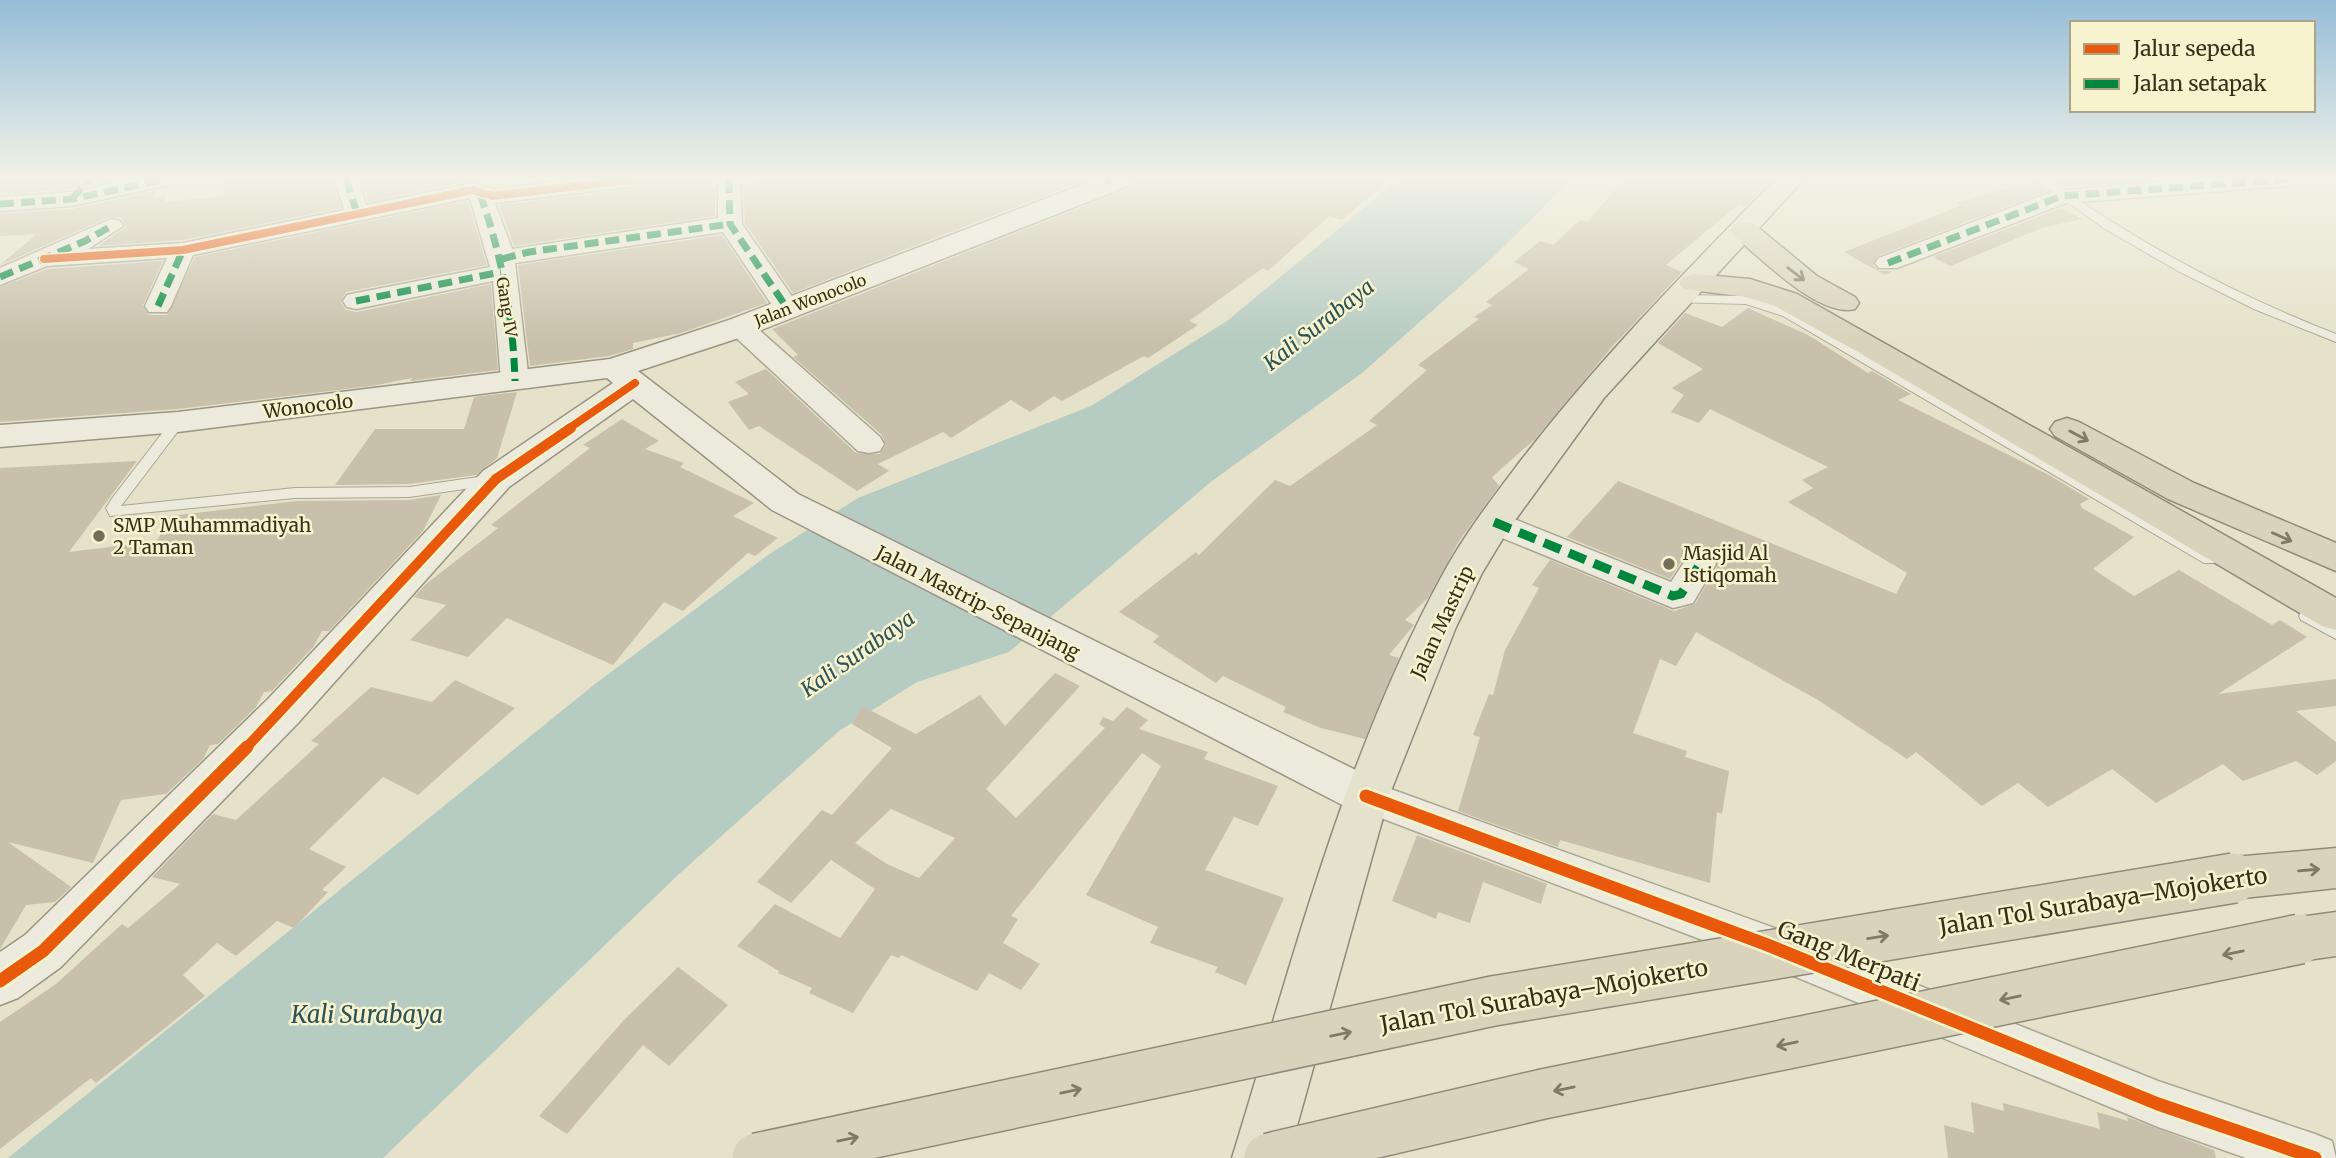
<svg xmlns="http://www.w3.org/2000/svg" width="2336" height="1158" font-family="Merriweather,serif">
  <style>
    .water { fill: #b6cbc1 }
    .building { fill: #c8c0aa; fill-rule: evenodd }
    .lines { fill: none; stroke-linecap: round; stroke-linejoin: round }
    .lane-casing { stroke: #a9a693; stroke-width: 2 }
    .street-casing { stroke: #a9a693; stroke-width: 3 }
    .secondary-casing { stroke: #999583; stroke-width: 3 }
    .primary-casing { stroke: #8f8b7a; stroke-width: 3 }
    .highway-casing { stroke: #8f8b7a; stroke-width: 3 }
    .lane { fill: #eceadc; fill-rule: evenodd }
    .street { fill: #eceadc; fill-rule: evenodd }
    .secondary { fill: #eceadc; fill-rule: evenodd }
    .primary { fill: #e4e1cc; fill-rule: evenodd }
    .highway { fill: #d8d3ba; fill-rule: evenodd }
    .highway-bridge-casing { stroke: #8f8b7a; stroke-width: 52; stroke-linecap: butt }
    .highway-bridge { stroke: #d8d3ba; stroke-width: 49 }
    .quiet-far1 { stroke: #00873e; stroke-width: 7; stroke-dasharray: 14 7; stroke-linecap: butt }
    .quiet { stroke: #00873e; stroke-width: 9; stroke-dasharray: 18 9; stroke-linecap: butt }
    .cycleway-far2-casing { stroke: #f7f3ce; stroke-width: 11 }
    .cycleway-far1-casing { stroke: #f7f3ce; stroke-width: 15 }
    .cycleway-casing { stroke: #f7f3ce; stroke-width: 18 }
    .cycleway-far2 { stroke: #e8590c; stroke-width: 8 }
    .cycleway-far1 { stroke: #e8590c; stroke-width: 10 }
    .cycleway { stroke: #e8590c; stroke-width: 13 }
    .oneway { stroke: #807963 }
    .poi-dot { fill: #756e58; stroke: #f7f3ce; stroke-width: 2.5 }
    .labels { text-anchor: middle; stroke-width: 5; stroke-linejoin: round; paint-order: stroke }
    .far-street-label { font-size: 16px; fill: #382f1b; stroke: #f7f3ce }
    .street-label { font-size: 19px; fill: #382f1b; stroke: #f7f3ce }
    .poi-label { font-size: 19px; fill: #382f1b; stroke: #f7f3ce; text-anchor: start }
    .water-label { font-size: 21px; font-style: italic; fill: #2a5258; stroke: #f7f3ce }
    .near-street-label { font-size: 23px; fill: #382f1b; stroke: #f7f3ce }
    .near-water-label { font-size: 24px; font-style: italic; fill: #2a5258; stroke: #f7f3ce }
  </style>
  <rect width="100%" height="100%" fill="#e5e2c9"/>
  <!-- water -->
  <path class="water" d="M1399,179H1572L1493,257L1362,373L1212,481L1009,652L917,682L839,731L678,875L383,1158H8L595,684L768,555L858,498L1091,406L1227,321Z"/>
  <!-- building -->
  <path class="building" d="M0,179H117L72,189L0,194Z
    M240,179H333L341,208L183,240L98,246L126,227L121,218L110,217L0,265L37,234L0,236V214L73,209L156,191L154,197L165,195V202L224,196L225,183Z
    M361,179H462L463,182L368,202Z
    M650,179H710L711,188L715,187V216L514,246L499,205L636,189Z
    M777,179H1088L793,293L745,223L743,185Z
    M1137,179H1390L1342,220L1329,216L1268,271L1263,268L1189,321L1198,325L1148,358L1144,356L1062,401L1054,396L1030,412L1011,400L951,438L943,432L878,464L889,471L857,491L759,426L749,430L728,402L749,394L735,382L766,369L856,453L880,454L886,445L882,435L793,357L798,355L772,329L1132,187Z
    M1625,179H1772L1746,206L1739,204L1666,265L1682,272L1611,348L1534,440L1492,477L1499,486L1459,541L1428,598L1405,620L1414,625L1389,655L1399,658L1365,739L1321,728L1283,712L1286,707L1223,676L1216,683L1153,642L1159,636L1119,612L1196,552L1199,555L1275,480L1290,486L1377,425L1369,421L1427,370L1418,365L1479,319L1474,317L1492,305L1486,302L1529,269L1514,262L1540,241L1553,245L1580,220L1587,222Z
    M2053,179H2154V180L2065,187Z
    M2034,181L2047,191L1878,256L1873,265L1879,271H1892L1885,275L1844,252L1960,206L1955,203Z
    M468,201L487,265L346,292L341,302L346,310L357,312L491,284L498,370L410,381L412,378L372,386L178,409L0,422V287L48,269L163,261L143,305L149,315H167L195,257Z
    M2061,208L2082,219L2042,228L1950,266L1933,257Z
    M722,235L767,303L681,333L633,343V349L609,356L530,366L518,265Z
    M1748,308L1808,335L1868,373L1872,371L1911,394L1898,400L2049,475L2089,499L2080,504L2082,508L2134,537L2093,569L2134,596L2179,570L2272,625L2280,620L2307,637L2218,694L2336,679V706L2296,711L2336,742V761L2317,775L2296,761L2243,781L2223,764L2156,803L2112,769L2048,807L2018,783L1982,806L1916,752L1907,759L1818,700L1696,632L1676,666L1660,659L1633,733L1687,751L1685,757L1729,771L1722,814L1717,812L1710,883L1560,840L1558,847L1458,811L1480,737L1473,735L1489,694L1493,695L1505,650L1539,588L1532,585L1550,560L1674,611L1695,604L1718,565L1713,553L1701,550L1687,553L1670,579L1567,537L1618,481L1896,594L1907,573L1788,502L1813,488L1802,480L1828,467L1710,409L1699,423L1671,412L1684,395L1672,388L1703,369L1658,343L1685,313L1722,327Z
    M517,392L497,458L476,475L409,484L335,485L375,429H464L474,397Z
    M622,419L659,441L645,449L684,463L680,467L754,503L733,516L778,538L755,556L748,553L683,611L664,602L613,665L507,618L468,657L410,640L446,605L414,597L426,584L498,528L491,525L590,448L583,445Z
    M137,461L69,552L157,541L170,516L297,501L409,500L441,495L423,531L329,631H322L314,646L272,691L264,692L256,707L218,744L210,745L203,759L166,794L121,800L93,863L8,842L71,887L55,902L26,905L0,949V468Z
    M1055,673L1080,686L986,789L1016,818L1105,728L1099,724L1103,717L1113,721L1127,707L1148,720L1139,729L1208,752L1204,759L1278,786L1258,826L1234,817L1205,870L1284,898L1246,985L1215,972L1218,967L1150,943L1158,927L1086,895L1161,766L1142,753L1011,916L1018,919L1003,943L1040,964L1021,990L989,973L977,991L901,955L899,958L891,955L853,1013L809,993L812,988L778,973L779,971L737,946L775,904L840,938L875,889L831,860L791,903L757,882L822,810L832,815L892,748L852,724L862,706L916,734L980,695L1005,726ZM891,809L955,838L919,878L887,864L855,843Z
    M455,680L515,708L418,795L383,777L309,849L346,867L322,890L328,892L294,928L277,921L236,956L217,943L183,975L205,996L96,1083L91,1078L0,1149V1022L56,984L122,924L128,928L180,884L152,877L213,814L236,820L319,744L311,741L371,687L432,702Z
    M1417,835L1547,884L1541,904L1483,882L1470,923L1438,912L1436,919L1392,901Z
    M678,967L728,1005L669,1066L643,1045L567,1134L539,1116L624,1020Z
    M1971,1102L2004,1111L2003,1103L2100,1129L2097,1112L2128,1121L2127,1117L2214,1150L2216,1158H1948L1944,1125L1974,1133Z"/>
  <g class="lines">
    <defs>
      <path id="lane" d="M2035,179H2048C2138,243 2233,294 2336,334V342L2254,309L2178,271L2105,229Z
        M1675,295L1746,296L1791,310L2214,555L2217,559L2214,563H2204L1783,316L1746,304L1671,302L1669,299Z
        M178,418L185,422L121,506L295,488L409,487L492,475L499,480L492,485L409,497L295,498L110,516L106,508L113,497L173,419Z
        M2307,610L2336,625V639L2301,620L2299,616L2301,612Z"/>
      <path id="street" d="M131,179H177L174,184L72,206L0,211V197L72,192Z
        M335,179H358L366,205L473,183L493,189L573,179H647L636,186L495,203L512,249L718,218V179H740L742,224L800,308L796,314H778L723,232L515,263L529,381L525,387L515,389L505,387L501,381L493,281L356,309L347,307L343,301L347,295L356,293L490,267L470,198L193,255L171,306L167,312H149L145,306L167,258L47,266L0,285V268L111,219L120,221L123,226L88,249L183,243L344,210Z
        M2190,179H2300L2289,186L2066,203L1897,268H1879L1875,263L1879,258L2054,191Z
        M740,319L749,321L880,437L884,444L880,451L869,453L858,451L731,333L727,327L731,321Z
        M1494,511L1671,582L1688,556L1700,553L1712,556L1716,564L1693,603L1673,608L1483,530L1478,522L1483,514Z
        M1366,780L1780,930L2158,1081L2315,1134L2332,1141L2336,1158H2246L2158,1127L1750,958L1352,807L1347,796L1352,785Z"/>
      <path id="secondary" d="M1097,179H1135L1131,185L751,334L638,371L798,494L1382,783L1389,796L1382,809L1366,815L1350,809L772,510L633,399L509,487L298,723L61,967L18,998L0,1005V952L25,935L268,699L483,471L613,383L607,378L178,432L0,447V425L178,412L610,359L729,320Z"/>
      <path id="primary" d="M1776,179H1804L1604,398L1508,530L1482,573L1456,627L1389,796L1288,1158H1232C1293,960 1344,755 1444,572C1466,532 1494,496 1522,459C1601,357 1686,271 1776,179Z"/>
      <path id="highway" d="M1744,222L1754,224L1817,276L1855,297L1859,303L1855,309C1819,318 1761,258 1734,236L1730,230L1734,224Z
        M1694,274L1750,279L1797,294L2336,598V630L2322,626L1858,352L1775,306L1746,297L1684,289L1679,283L1684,277Z
        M2067,418L2079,422L2194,483L2336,543V571L2168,499L2055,436L2050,429L2055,422Z
        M2336,848V888L2234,899L2217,893L2210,878L2217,863L2234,857Z
        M2336,912V956L2300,961L2283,955L2275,939L2283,923L2300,917Z"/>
    </defs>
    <!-- lane casing -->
    <use href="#lane" class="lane-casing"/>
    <!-- street casing -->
    <use href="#street" class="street-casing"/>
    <!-- secondary casing -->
    <use href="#secondary" class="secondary-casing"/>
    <!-- primary casing -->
    <use href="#primary" class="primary-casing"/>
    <!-- highway casing -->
    <use href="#highway" class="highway-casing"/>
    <!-- lane -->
    <use href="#lane" class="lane"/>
    <!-- street -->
    <use href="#street" class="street"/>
    <!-- secondary -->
    <use href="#secondary" class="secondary"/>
    <!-- primary -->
    <use href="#primary" class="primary"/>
    <!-- highway -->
    <use href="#highway" class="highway"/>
    <defs>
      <path id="highway-bridge" d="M757,1158L1493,1001L2234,878
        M1269,1158L1543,1094L2300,939"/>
    </defs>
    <!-- highway-bridge casing -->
    <use href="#highway-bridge" class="highway-bridge-casing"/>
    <!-- highway-bridge -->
    <use href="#highway-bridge" class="highway-bridge"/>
    <!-- quiet-far1 -->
    <path class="quiet-far1" d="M346,179L357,213
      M729,179L730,224L787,308
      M1107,179L1109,184
      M480,194C502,256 513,316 515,381
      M72,199L89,179
      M0,204L72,199L166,179
      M502,259L529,252L730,224
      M1888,263L2062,196L2289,179
      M0,277L85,241L111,226
      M356,301L501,272
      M158,306L183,250"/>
    <!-- quiet -->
    <path class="quiet" d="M1494,522L1673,596L1681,594L1700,564"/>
    <defs>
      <path id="cycleway-far2" d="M44,259L183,250L473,190L492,196L636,179
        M568,429L635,383"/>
      <path id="cycleway-far1" d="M245,749L496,479L571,428"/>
      <path id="cycleway" d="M1366,796L1765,944L2158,1104L2315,1158
        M0,981L43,951L247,747"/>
    </defs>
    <!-- cycleway-far2 casing -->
    <use href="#cycleway-far2" class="cycleway-far2-casing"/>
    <!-- cycleway-far1 casing -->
    <use href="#cycleway-far1" class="cycleway-far1-casing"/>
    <!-- cycleway casing -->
    <use href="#cycleway" class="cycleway-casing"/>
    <!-- cycleway-far2 -->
    <use href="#cycleway-far2" class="cycleway-far2"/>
    <!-- cycleway-far1 -->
    <use href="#cycleway-far1" class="cycleway-far1"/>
    <!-- cycleway -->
    <use href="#cycleway" class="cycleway"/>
  </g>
  <!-- one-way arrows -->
  <defs><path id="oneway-shaft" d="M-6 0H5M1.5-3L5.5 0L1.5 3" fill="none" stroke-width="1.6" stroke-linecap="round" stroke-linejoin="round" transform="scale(1.75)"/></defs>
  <g class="oneway">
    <use href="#oneway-shaft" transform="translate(1796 274) rotate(37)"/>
    <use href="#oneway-shaft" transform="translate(2079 436) rotate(28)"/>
    <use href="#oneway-shaft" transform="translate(2282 537) rotate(24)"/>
    <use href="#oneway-shaft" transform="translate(2309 870) rotate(-5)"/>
    <use href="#oneway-shaft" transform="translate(1878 937) rotate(-9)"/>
    <use href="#oneway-shaft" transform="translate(2233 953) rotate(168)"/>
    <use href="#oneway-shaft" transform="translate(2010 998) rotate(168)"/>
    <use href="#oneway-shaft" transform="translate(1341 1034) rotate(-12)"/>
    <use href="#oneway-shaft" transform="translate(1787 1044) rotate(168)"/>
    <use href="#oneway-shaft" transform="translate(1564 1089) rotate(168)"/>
    <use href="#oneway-shaft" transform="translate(1071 1091) rotate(-12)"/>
    <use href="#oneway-shaft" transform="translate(848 1139) rotate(-12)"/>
  </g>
  <!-- sky -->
  <linearGradient id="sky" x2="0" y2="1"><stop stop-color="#94bdd8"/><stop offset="0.52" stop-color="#f3f2e7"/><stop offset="1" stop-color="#f3f2e7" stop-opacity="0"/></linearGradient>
  <rect width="2336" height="342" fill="url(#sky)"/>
  <!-- markers -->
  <g class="poi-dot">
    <circle cx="99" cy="536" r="7"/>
    <circle cx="1669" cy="564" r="7"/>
  </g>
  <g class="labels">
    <!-- far-street labels -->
    <g class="far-street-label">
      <text transform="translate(810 300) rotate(-21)" y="6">Jalan Wonocolo</text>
      <text transform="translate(507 307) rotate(81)" y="6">Gang IV</text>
    </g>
    <!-- street labels -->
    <g class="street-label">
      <text transform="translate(308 406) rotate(-7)" y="7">Wonocolo</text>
      <text transform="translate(978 602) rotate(27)" y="7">Jalan Mastrip-Sepanjang</text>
      <text transform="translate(1442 622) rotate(-65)" y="7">Jalan Mastrip</text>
    </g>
    <!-- poi labels -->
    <g class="poi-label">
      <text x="113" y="532">SMP Muhammadiyah<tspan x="113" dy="22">2 Taman</tspan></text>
      <text x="1683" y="560">Masjid Al<tspan x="1683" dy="22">Istiqomah</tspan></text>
    </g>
    <!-- water labels -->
    <g class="water-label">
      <text transform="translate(1319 325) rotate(-38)" y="7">Kali Surabaya</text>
      <text transform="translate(858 654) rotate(-35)" y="7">Kali Surabaya</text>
    </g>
    <!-- near-street labels -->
    <g class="near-street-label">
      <text transform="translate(2103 901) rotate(-9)" y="8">Jalan Tol Surabaya–Mojokerto</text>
      <text transform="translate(1849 956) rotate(22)" y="8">Gang Merpati</text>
      <text transform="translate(1544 996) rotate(-10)" y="8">Jalan Tol Surabaya–Mojokerto</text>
    </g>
    <!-- near-water labels -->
    <g class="near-water-label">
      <text x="367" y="1023">Kali Surabaya</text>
    </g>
  </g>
  <!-- legend -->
  <rect x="2070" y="21" width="245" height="91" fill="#f7f3ce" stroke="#aba586" stroke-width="2"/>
  <rect x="2084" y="44" width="35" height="10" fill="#e8590c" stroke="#aba586" stroke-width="2"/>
  <text x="2133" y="56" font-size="21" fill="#382f1b">Jalur sepeda</text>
  <rect x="2084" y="79" width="35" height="10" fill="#00873e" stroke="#aba586" stroke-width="2"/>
  <text x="2133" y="91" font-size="21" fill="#382f1b">Jalan setapak</text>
</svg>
